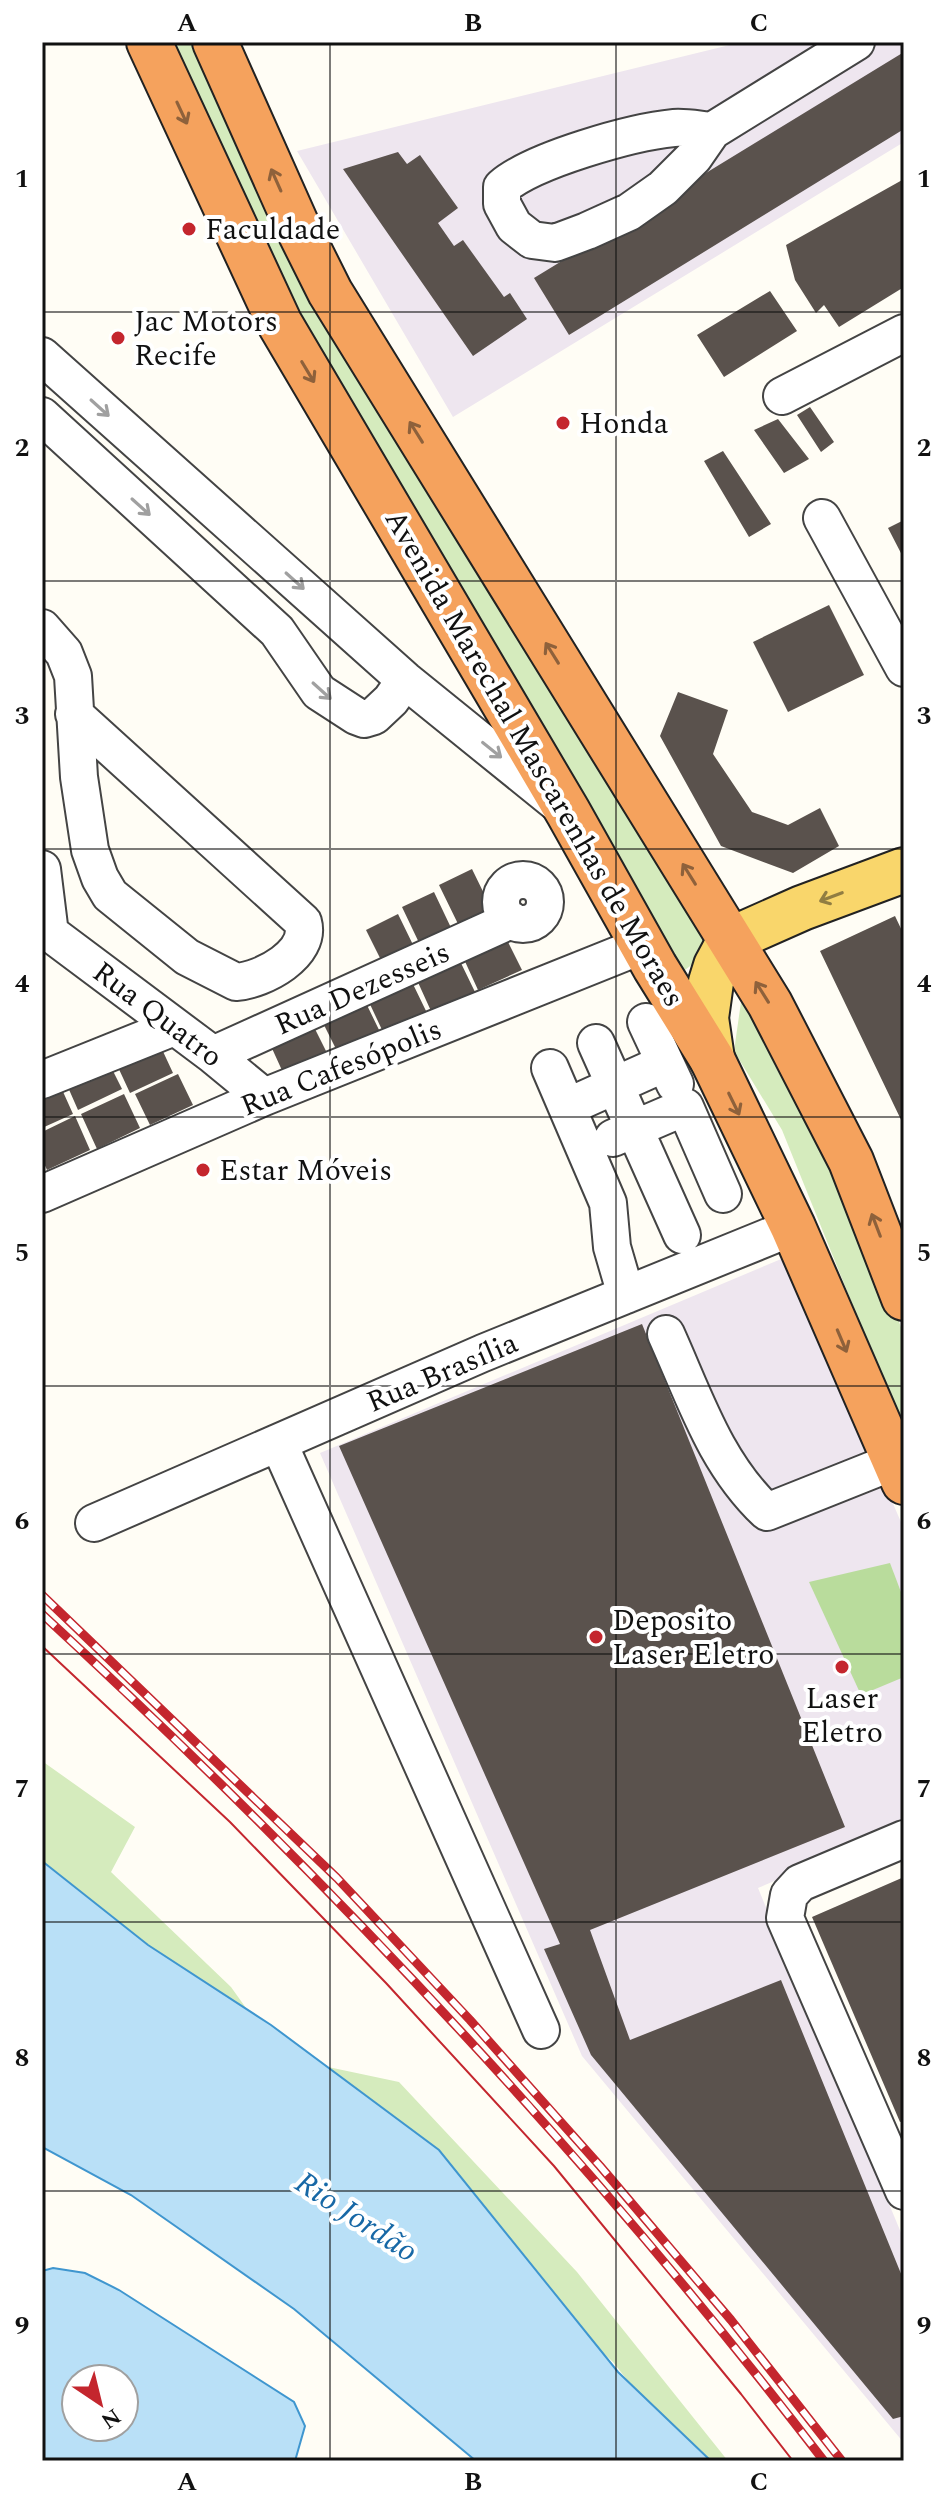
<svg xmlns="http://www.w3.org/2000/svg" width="946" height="2503" font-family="Spectral,serif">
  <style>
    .industrial { fill: #eee6ef }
    .green { fill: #d5ebbd }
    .forest { fill: #b9dc9c }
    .water { fill: #b9e0f7; stroke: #3f96cf; stroke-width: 2; fill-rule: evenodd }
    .building { fill: #5a524d }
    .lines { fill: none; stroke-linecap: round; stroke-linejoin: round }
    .minor-casing { stroke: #444; stroke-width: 40 }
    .major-casing { stroke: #222; stroke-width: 48 }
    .highway-casing { stroke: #222; stroke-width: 48 }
    .minor { stroke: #fff; stroke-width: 36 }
    .major { stroke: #f9d66b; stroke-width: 44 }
    .highway { stroke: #f5a25d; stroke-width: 44 }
    .tram { stroke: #c4262e; stroke-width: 2 }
    .rail-casing { stroke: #c4262e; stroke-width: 9 }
    .rail { stroke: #fff; stroke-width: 6; stroke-dasharray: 18; stroke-linecap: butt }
    .oneway { stroke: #8e613b }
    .oneway2 { stroke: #a0a0a0 }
    .oneway3 { stroke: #917d42 }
    .grid { fill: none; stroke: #111; stroke-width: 2; stroke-opacity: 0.55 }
    .poi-dot { fill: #c4262e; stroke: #fff; stroke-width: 3 }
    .labels { text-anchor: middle; stroke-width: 8; stroke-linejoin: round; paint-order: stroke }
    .poi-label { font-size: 30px; fill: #111; stroke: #fff; text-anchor: start }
    .street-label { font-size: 30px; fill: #111; stroke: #fff }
    .water-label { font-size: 32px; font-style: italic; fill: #1768a6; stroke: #fff }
    .neatline { fill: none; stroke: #111; stroke-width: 3 }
    .grid-label { font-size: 26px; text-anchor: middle; font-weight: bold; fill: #111 }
  </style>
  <rect width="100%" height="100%" fill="#fffdf5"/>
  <!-- industrial -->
  <path class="industrial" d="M742,42H904V142L453,417L297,151Z
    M786,1257L904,1529V1826L758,1888L904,2240V2443L582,2056L320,1453Z"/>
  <!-- green -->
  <path class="green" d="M161,42H208L711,950L681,973L343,406Z
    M741,1002L782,1061L861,1222L904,1335V1432L782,1130L734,1051Z
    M42,1761L135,1827L111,1872L231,1987L281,2057L399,2082L577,2272L728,2461H691L613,2362L531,2286L42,1906Z"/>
  <!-- forest -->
  <path class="forest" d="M890,1563L904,1600V1677L861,1695L809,1582Z"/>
  <!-- water -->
  <path class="water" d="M42,1861L148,1945L271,2025L439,2150L618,2372L711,2461H476L294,2309L131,2195L42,2147Z
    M53,2268L85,2273L119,2290L294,2402L305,2426L295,2461H42V2271ZM76,2379H124V2427H76Z"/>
  <!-- building -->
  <path class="building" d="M904,52V129L569,335L534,278Z
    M398,152L407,164L420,155L458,208L438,223L454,246L463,240L504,297L510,293L527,319L473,356L343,169Z
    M904,179V287L839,327L824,305L816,313L795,280L786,245Z
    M770,291L797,331L724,377L697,335Z
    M810,407L834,442L821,452L797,415Z
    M778,419L809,459L784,473L754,430Z
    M723,451L771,524L749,537L704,461Z
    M904,520V559L888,528Z
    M829,605L864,675L788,712L753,642Z
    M678,692L728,710L713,754L752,812L788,825L820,808L839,846L793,873L721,846L660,736Z
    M472,869L493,912L460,928L439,885Z
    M434,892L454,934L422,949L402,907Z
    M398,914L417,953L385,968L366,930Z
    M895,916L904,935V1126L820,951Z
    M506,938L522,970L478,990L463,957Z
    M459,959L475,992L431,1011L416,978Z
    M411,980L427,1013L383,1032L368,1000Z
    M365,1001L381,1034L338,1053L322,1021Z
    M313,1025L329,1057L285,1077L270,1044Z
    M160,1045L173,1073L130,1093L117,1065Z
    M110,1065L122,1089L78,1110L67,1085Z
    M178,1074L193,1105L150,1125L135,1094Z
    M60,1085L73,1114L42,1128V1093Z
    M124,1094L140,1128L97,1149L81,1114Z
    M75,1116L90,1150L47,1170L42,1159V1132Z
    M642,1324L845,1827L590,1930L630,2040L781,1980L904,2281V2416L893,2419L591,2055L544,1949L560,1944L339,1446Z
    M904,1877V2121L900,2122L812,1917Z"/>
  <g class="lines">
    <defs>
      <path id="minor" d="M712,131C700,130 686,127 674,128C632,132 533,160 502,187V204L514,226L532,240L555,243L587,231L629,212L663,188L694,157L712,131L856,42
        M42,356L405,680L557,803
        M782,396L904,333
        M42,416L277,631L319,692L356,716L364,719L374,716L391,700L405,680
        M822,518L904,668
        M42,628L64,653L73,676L79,777L90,850L100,878L110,895L187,957L236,982C263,980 312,954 303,922L74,714
        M42,869L50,934
        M501 902a22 22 0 1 1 44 0a22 22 0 1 1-44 0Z
        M42,927L213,1055L264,1097
        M646,1022L675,1084
        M596,1043L682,1235
        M213,1055L511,920
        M550,1068L608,1203L612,1247L626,1295
        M42,1080L174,1027
        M567,1107L665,1063
        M613,1138L685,1107L723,1194
        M42,1194L264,1097L643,945
        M666,1334C695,1398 715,1463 767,1512L895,1461
        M279,1444L541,2030
        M94,1523L483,1353L793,1227
        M904,1839L800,1883L789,1895L785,1918L904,2191"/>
      <path id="major" d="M712,1059L706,1018L711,982L716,966L730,940L802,908L904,870"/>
      <path id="highway" d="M149,42L280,324L568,812L655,967L712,1059L793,1227L904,1482
        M215,42L298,228L330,292L770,1004L851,1161L904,1298"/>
    </defs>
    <!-- minor casing -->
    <use href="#minor" class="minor-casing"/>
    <!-- major casing -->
    <use href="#major" class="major-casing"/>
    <!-- highway casing -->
    <use href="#highway" class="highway-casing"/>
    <!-- minor -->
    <use href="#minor" class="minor"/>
    <!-- major -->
    <use href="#major" class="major"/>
    <!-- highway -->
    <use href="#highway" class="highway"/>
    <!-- tram -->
    <path class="tram" d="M42,1646L230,1822L386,1983L554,2166L741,2394L793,2461"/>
    <defs>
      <path id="rail" d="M42,1595L337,1878L470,2020L600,2166L731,2320L842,2461
        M42,1614C324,1874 590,2156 824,2461"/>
    </defs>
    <!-- rail casing -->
    <use href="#rail" class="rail-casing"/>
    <!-- rail -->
    <use href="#rail" class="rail"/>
  </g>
  <!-- one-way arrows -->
  <defs><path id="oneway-shaft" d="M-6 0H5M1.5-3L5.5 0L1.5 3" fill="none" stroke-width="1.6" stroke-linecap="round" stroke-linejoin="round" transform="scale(2)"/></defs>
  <g class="oneway">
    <use href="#oneway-shaft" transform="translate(182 113) rotate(65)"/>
    <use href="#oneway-shaft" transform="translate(276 180) rotate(-114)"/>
    <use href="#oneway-shaft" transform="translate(308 372) rotate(59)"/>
    <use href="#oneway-shaft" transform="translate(416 432) rotate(-122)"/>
    <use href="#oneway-shaft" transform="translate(552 653) rotate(-122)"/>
    <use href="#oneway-shaft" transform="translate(689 874) rotate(-122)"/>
    <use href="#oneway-shaft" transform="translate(762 992) rotate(-122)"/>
    <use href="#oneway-shaft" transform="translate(734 1104) rotate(64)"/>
    <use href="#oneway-shaft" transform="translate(876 1225) rotate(-111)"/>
    <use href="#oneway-shaft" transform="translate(842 1341) rotate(67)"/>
  </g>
  <g class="oneway2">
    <use href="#oneway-shaft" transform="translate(100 408) rotate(42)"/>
    <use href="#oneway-shaft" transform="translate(141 507) rotate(42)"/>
    <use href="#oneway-shaft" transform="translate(295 581) rotate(42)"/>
    <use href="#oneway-shaft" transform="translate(322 691) rotate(42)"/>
    <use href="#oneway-shaft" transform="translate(492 750) rotate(39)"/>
  </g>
  <use class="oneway3" href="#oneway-shaft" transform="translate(831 897) rotate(159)"/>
  <!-- grid -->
  <path class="grid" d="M330,42V2461M616,42V2461M42,312H904M42,581H904M42,849H904M42,1117H904M42,1386H904M42,1654H904M42,1922H904M42,2191H904"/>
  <!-- markers -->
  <g class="poi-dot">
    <circle cx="189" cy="229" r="8"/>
    <circle cx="118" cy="338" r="8"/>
    <circle cx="563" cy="423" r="8"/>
    <circle cx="203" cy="1170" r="8"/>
    <circle cx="596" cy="1637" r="8"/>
    <circle cx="842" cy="1667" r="8"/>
  </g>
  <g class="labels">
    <!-- poi labels -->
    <g class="poi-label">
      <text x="205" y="239">Faculdade</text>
      <text x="134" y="331">Jac Motors<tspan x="134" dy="34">Recife</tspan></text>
      <text x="579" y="433">Honda</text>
      <text x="219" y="1180">Estar Móveis</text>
      <text x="612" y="1630">Deposito<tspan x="612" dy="34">Laser Eletro</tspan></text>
      <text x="842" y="1708" text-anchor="middle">Laser<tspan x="842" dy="34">Eletro</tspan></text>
    </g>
    <!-- street labels -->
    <g class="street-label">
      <text transform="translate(535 758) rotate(60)" y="10">Avenida Marechal Mascarenhas de Moraes</text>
      <text transform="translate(362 988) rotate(-24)" y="10">Rua Dezesseis</text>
      <text transform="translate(158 1014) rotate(37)" y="10">Rua Quatro</text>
      <text transform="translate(341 1067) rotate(-22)" y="10">Rua Cafesópolis</text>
      <text transform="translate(442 1372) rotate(-23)" y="10">Rua Brasília</text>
    </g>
    <!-- water labels -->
    <g class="water-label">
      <text transform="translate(357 2216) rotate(33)" y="11">Rio Jordão</text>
    </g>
  </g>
  <!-- border -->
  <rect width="946" height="2503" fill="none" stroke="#ffffff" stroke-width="88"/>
  <!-- north arrow -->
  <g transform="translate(100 2403) rotate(145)"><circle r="38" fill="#ffffff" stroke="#a0a0a0" stroke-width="2"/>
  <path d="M0-6L14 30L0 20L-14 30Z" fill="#c4262e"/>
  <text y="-12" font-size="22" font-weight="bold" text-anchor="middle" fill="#111111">N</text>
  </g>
  <rect x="44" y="44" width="858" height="2415" class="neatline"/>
  <g class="grid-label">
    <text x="187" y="31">A</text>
    <text x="473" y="31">B</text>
    <text x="759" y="31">C</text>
    <text x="22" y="187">1</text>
    <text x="924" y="187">1</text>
    <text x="22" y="456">2</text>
    <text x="924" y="456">2</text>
    <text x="22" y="724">3</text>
    <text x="924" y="724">3</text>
    <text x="22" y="992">4</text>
    <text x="924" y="992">4</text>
    <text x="22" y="1261">5</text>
    <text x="924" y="1261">5</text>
    <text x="22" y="1529">6</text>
    <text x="924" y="1529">6</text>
    <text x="22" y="1797">7</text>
    <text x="924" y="1797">7</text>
    <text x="22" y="2066">8</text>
    <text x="924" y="2066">8</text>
    <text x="22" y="2334">9</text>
    <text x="924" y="2334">9</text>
    <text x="187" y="2490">A</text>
    <text x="473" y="2490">B</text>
    <text x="759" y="2490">C</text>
  </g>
</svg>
